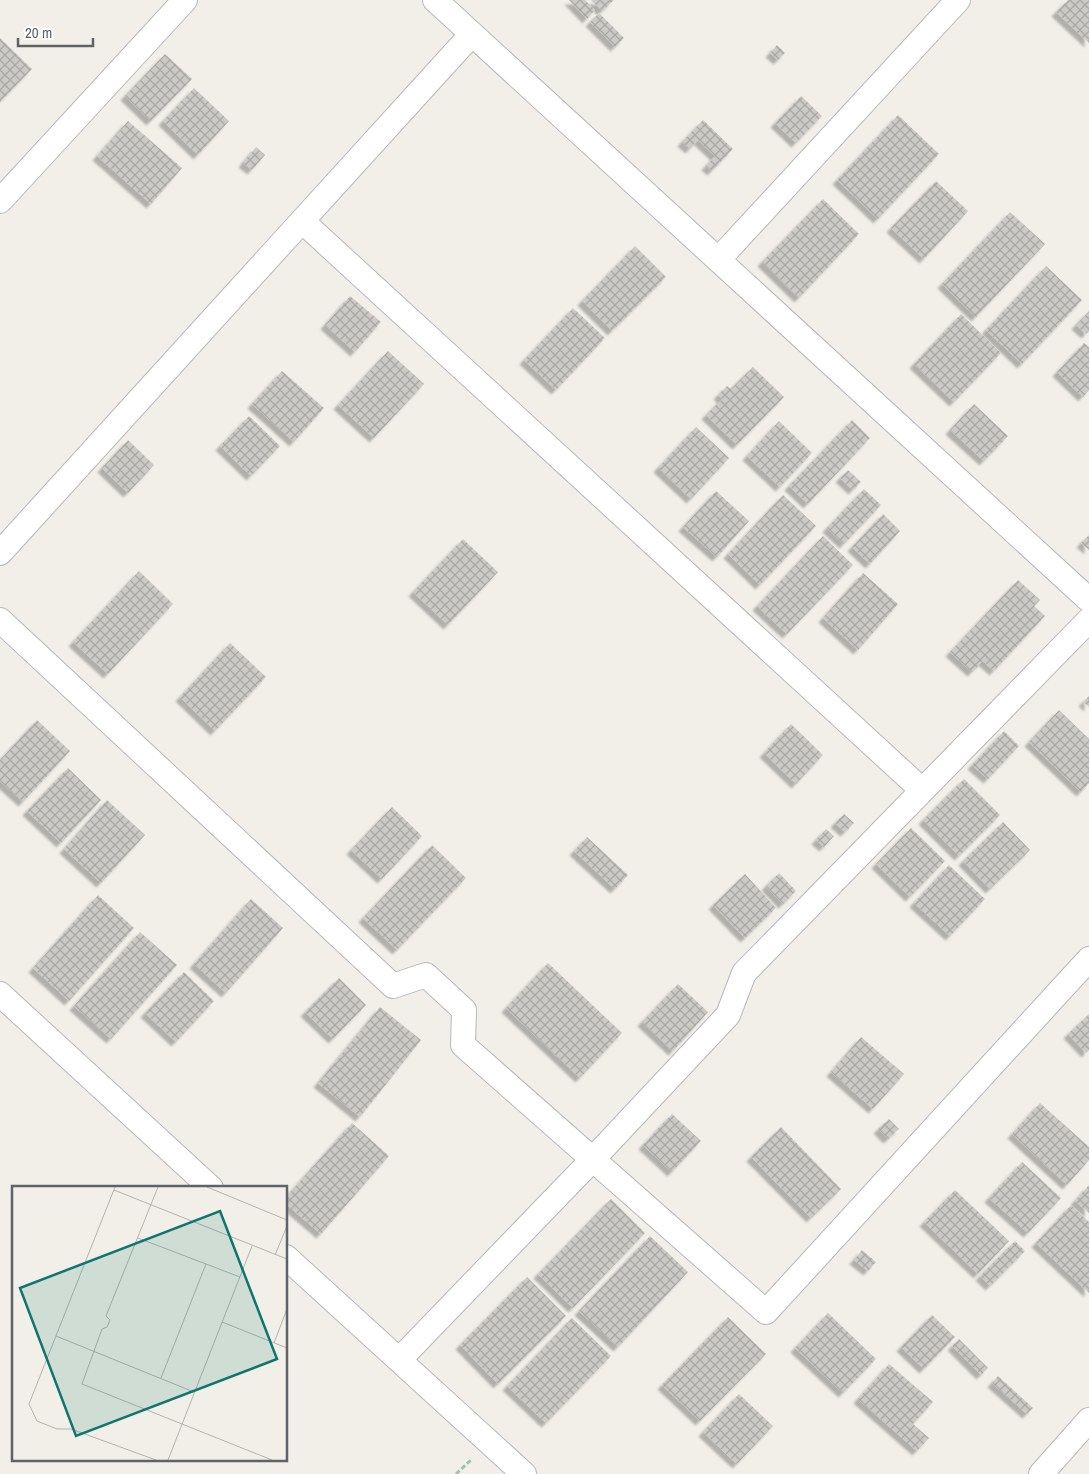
<svg xmlns="http://www.w3.org/2000/svg" width="1089" height="1474" font-family="'Archivo Narrow',sans-serif">
  <style>
    .building { fill: url(#building-cross-hatch); filter: url(#shadow) }
    .lines { fill: none; stroke-linecap: round; stroke-linejoin: round }
    .minor-casing { stroke: #b5b8bc; stroke-width: 26 }
    .path { stroke: #9cc7a9; stroke-width: 3; stroke-dasharray: 5 2.5; stroke-linecap: butt }
    .minor { stroke: #fff; stroke-width: 24 }
    .inset-road { fill: none; stroke: #b3b3b1; stroke-width: 1 }
    .view { fill: #0f766e; fill-opacity: 0.15; stroke: #0f766e; stroke-width: 2.5 }
    .inset-edge { fill: none; stroke: #5f6368; stroke-width: 2.5 }
  </style>
  <defs>
    <pattern id="building-cross-hatch" width="8" height="8" patternUnits="userSpaceOnUse" patternTransform="scale(1.25)"><rect width="8" height="8" fill="#cccac5"/><path d="M0 0l8 8M0 8l8-8" fill="none" stroke="#a9a8a4"/></pattern>
    <filter id="shadow"><feDropShadow dx="-4.5" dy="4.5" stdDeviation="1" flood-color="#0004"/></filter>
  </defs>
  <rect width="100%" height="100%" fill="#f1efe8"/>
  <!-- building -->
  <path class="building" d="M569,0H585L595,10L587,19Z
    M591,0H614L602,11Z
    M1068,0H1089V43L1056,12Z
    M599,13L624,38L615,47L590,22Z
    M0,38L32,69L0,102Z
    M777,45L785,53L778,60L770,53Z
    M165,54L192,79L151,121L125,96Z
    M194,88L229,121L198,155L163,121Z
    M801,96L822,116L796,143L775,123Z
    M898,115L939,154L878,219L837,180Z
    M703,120L733,149L712,171L706,166L715,156L698,140L690,149L682,142Z
    M128,121L182,168L151,204L97,156Z
    M256,147L265,155L252,170L243,163Z
    M936,181L968,211L924,259L891,228Z
    M823,199L859,234L799,298L762,262Z
    M1010,212L1045,244L976,317L942,284Z
    M635,246L666,277L612,331L582,301Z
    M1046,266L1082,300L1022,364L986,330Z
    M350,296L381,322L355,352L325,325Z
    M573,308L605,338L556,390L524,360Z
    M1089,311V331L1086,334L1076,325Z
    M961,314L1001,353L954,402L914,364Z
    M1084,343L1089,347V390L1083,397L1057,372Z
    M388,351L424,384L374,438L338,405Z
    M753,367L784,397L737,445L706,415L722,399L718,395L727,386L731,389Z
    M282,371L324,408L294,442L252,404Z
    M974,404L1008,436L984,461L950,430Z
    M249,416L280,446L251,476L220,446Z
    M852,420L870,438L808,504L789,486Z
    M779,421L812,453L780,487L747,456Z
    M696,427L729,458L691,499L658,468Z
    M128,440L154,465L128,493L102,468Z
    M848,470L861,482L853,490L840,478Z
    M864,489L881,505L844,544L827,528Z
    M716,491L749,521L717,557L683,527Z
    M783,495L816,526L760,585L728,554Z
    M883,514L900,531L870,564L852,547Z
    M1089,535V550L1081,543Z
    M823,536L853,565L787,634L757,606Z
    M463,539L498,572L448,625L413,592Z
    M139,571L173,604L108,674L73,642Z
    M863,573L898,604L858,650L823,618Z
    M1018,580L1040,600L1034,606L1045,616L994,671L983,661L972,672L950,652Z
    M230,643L266,677L215,731L180,697Z
    M1089,696V707L1083,702Z
    M1059,710L1089,739V783L1081,792L1029,742Z
    M37,720L70,751L23,802L0,781V760Z
    M791,724L823,755L796,784L764,753Z
    M1004,731L1019,746L988,779L972,765Z
    M68,768L101,800L61,843L27,811Z
    M964,779L1000,815L959,856L923,820Z
    M107,800L145,835L101,883L64,849Z
    M392,807L422,836L382,879L351,850Z
    M844,814L854,823L845,832L835,823Z
    M1003,822L1030,850L990,889L963,861Z
    M911,828L945,861L910,897L876,864Z
    M826,829L834,836L824,847L816,840Z
    M587,837L628,875L615,889L574,851Z
    M432,845L466,878L397,950L363,918Z
    M949,865L985,899L950,936L914,903Z
    M779,873L796,891L783,904L766,886Z
    M745,874L776,908L745,938L713,905Z
    M98,895L134,928L69,1001L33,968Z
    M251,899L283,928L226,993L194,964Z
    M140,932L177,965L111,1039L74,1006Z
    M548,963L622,1033L580,1078L506,1008Z
    M184,972L214,1001L176,1042L145,1013Z
    M339,978L366,1005L333,1039L305,1012Z
    M678,984L708,1012L673,1051L642,1022Z
    M380,1007L421,1040L360,1117L318,1083Z
    M1089,1014V1050L1086,1053L1068,1034Z
    M861,1037L904,1074L873,1109L831,1072Z
    M1040,1103L1089,1147V1160L1067,1185L1012,1134Z
    M672,1114L701,1141L672,1172L643,1145Z
    M889,1119L899,1129L888,1139L878,1129Z
    M352,1123L389,1156L321,1234L286,1204V1197Z
    M781,1127L841,1189L811,1218L751,1157Z
    M1022,1162L1061,1198L1028,1233L989,1198Z
    M1089,1185V1213L1075,1201Z
    M955,1190L1009,1241L978,1274L924,1222Z
    M611,1199L645,1233L573,1308L538,1274Z
    M1071,1205L1089,1222V1293L1036,1243Z
    M650,1236L688,1272L618,1347L579,1311Z
    M1015,1241L1025,1251L990,1286L980,1276Z
    M862,1250L876,1262L868,1271L854,1260Z
    M527,1277L566,1316L498,1384L460,1345Z
    M828,1313L876,1359L843,1393L795,1348Z
    M932,1315L955,1337L924,1369L901,1347Z
    M728,1317L766,1354L700,1421L662,1385Z
    M572,1318L611,1356L546,1423L507,1386Z
    M959,1339L988,1368L981,1375L952,1346Z
    M889,1364L933,1402L913,1424L929,1438L917,1451L858,1399Z
    M998,1376L1033,1408L1027,1414L992,1383Z
    M739,1394L773,1426L737,1464L703,1432Z"/>
  <g class="lines">
    <defs>
      <path id="minor" d="M435,0L1089,600
        M0,201L185,0
        M302,221L922,790
        M718,260L958,0
        M0,553L472,34
        M0,620L393,986L426,975L464,1010L463,1045L766,1312L1089,959
        M0,994L211,1188
        M286,1257L524,1474
        M399,1360L593,1159L728,1015L744,973L1089,620
        M1041,1474L1089,1420"/>
    </defs>
    <!-- minor casing -->
    <use href="#minor" class="minor-casing"/>
    <!-- path -->
    <path class="path" d="M456,1474L472,1459"/>
    <!-- minor -->
    <use href="#minor" class="minor"/>
  </g>
  <!-- overview -->
  <g transform="translate(12 1186)">
    <rect width="275" height="275" fill="#f1efe8"/>
    <path class="inset-road" d="M103,1L17,218L25,235L45,243H59L144,274M146,1L94,130L98,134L95,141L90,143L70,198L260,274M195,1L275,34M102,4L275,73M126,52L228,91M263,69L275,40M210,136L275,162M44,150L182,206M262,157L275,123M149,192L194,78M156,274L240,60"/>
    <path class="view" d="M208,25L265,173L64,250L8,102Z"/>
    <rect width="275" height="275" class="inset-edge"/>
  </g>
  <!-- scale -->
  <path d="M18 38v8h75v-8" fill="none" stroke="#5f6368" stroke-width="2.5"/>
  <text x="25" y="38" font-size="15" fill="#5f6368" stroke="#ffffff" stroke-width="4" paint-order="stroke">20 m</text>
</svg>
